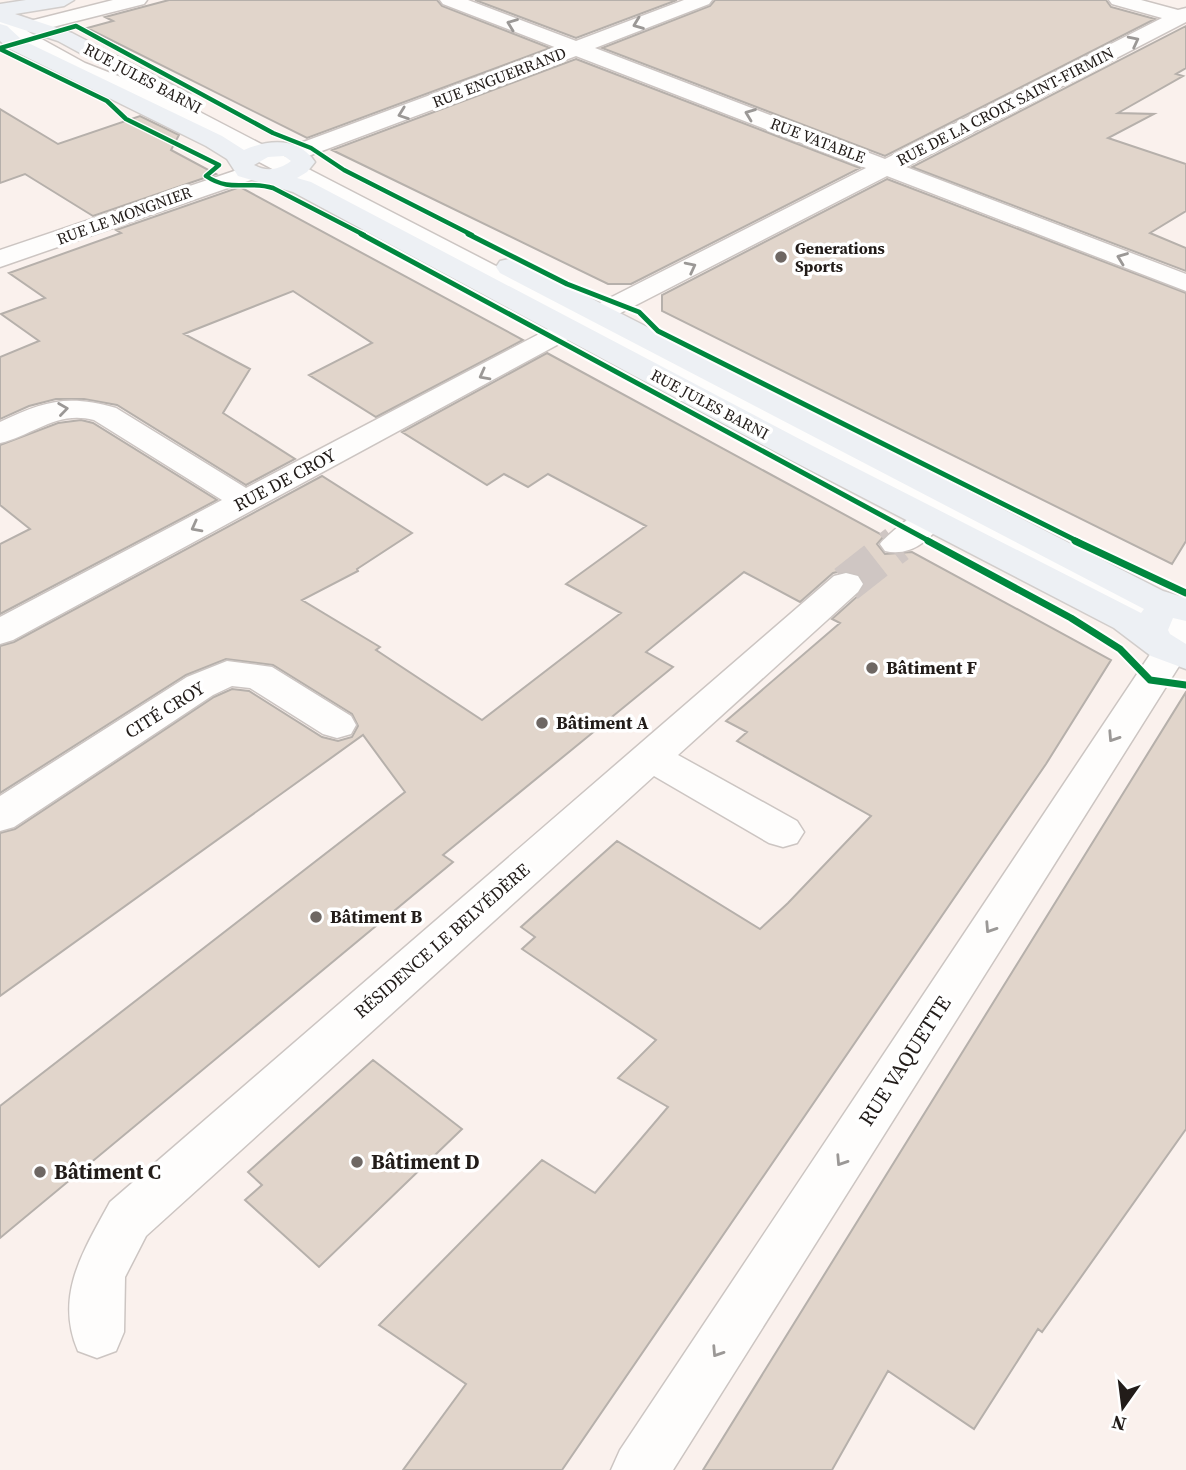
<svg xmlns="http://www.w3.org/2000/svg" width="1186" height="1470" font-family="'Source Serif 4',serif">
  <style>
    .building { fill: #e1d5cb; stroke: #b6b0ab; stroke-width: 2 }
    .lines { fill: none; stroke-linecap: round; stroke-linejoin: round }
    .minor-tunnel { stroke: #cfc6c3; stroke-width: 38; stroke-dasharray: 38 19; stroke-linecap: butt }
    .minor-casing { stroke: #ccc5c2; stroke-width: 3 }
    .major-casing { stroke: #d1cdcb; stroke-width: 3 }
    .minor { fill: #fefdfc; fill-rule: evenodd }
    .major { fill: #edf0f4; fill-rule: evenodd }
    .cycleway-far2-casing { stroke: #fff; stroke-width: 7 }
    .cycleway-far1-casing { stroke: #fff; stroke-width: 9 }
    .cycleway-casing { stroke: #fff; stroke-width: 11 }
    .cycleway-far2 { stroke: #00873e; stroke-width: 4.5 }
    .cycleway-far1 { stroke: #00873e; stroke-width: 5 }
    .cycleway { stroke: #00873e; stroke-width: 7 }
    .oneway { stroke: #9b9896 }
    .poi-dot { fill: #6e6763; stroke: #fff; stroke-width: 2.5 }
    .labels { text-anchor: middle; stroke-width: 7; stroke-linejoin: round; paint-order: stroke }
    .far-street-label { font-size: 16px; fill: #221c19; stroke: #fff }
    .far-poi-label { font-size: 16px; font-weight: bold; fill: #221c19; stroke: #fff; text-anchor: start }
    .street-label { font-size: 18px; fill: #221c19; stroke: #fff }
    .poi-label { font-size: 18px; font-weight: bold; fill: #221c19; stroke: #fff; text-anchor: start }
    .near-street-label { font-size: 21px; fill: #221c19; stroke: #fff }
    .near-poi-label { font-size: 21px; font-weight: bold; fill: #221c19; stroke: #fff; text-anchor: start }
  </style>
  <rect width="100%" height="100%" fill="#faf1ed"/>
  <!-- building -->
  <path class="building" d="M169,0H437L442,6L550,48L307,138L87,28L113,21L105,17Z
    M475,0H677L576,38Z
    M715,0H1106L1111,7L1155,19L885,156L602,48L710,6Z
    M1186,26V68L1176,74L1183,76L1118,113L1154,114L1108,138L1186,164V211L1150,233L1186,248V271L912,167Z
    M576,59L860,168L631,284H608L332,150Z
    M0,109L58,144L140,116L179,135L171,150L216,174L93,216L25,174L0,183Z
    M887,179L1186,293V541L1172,564L662,311V295Z
    M240,187L523,340L376,417L309,375L372,343L293,291L184,334L250,369L223,413L295,459L246,485L117,405L84,399H56L29,406L0,419V357L39,341L1,314L45,298L9,273L121,233L116,230Z
    M547,353L884,536L877,544L885,554L912,552L1111,660L1046,764L562,1470H403L466,1384L379,1325L542,1160L595,1193L668,1107L618,1078L656,1040L522,949L535,937L521,927L617,841L760,929L788,903L871,816L737,741L747,732L726,721L840,623L832,619L860,594L865,583L859,573L847,570L833,573L800,602L744,572L646,652L673,667L443,855L453,862L0,1238V1106L405,792L363,735L0,996V833L15,829L214,697L232,689L249,691L322,737L338,741L352,737L358,726L352,714L273,665L226,659L186,675L0,793V646L14,642L322,476L412,533L357,569L358,571L302,600L380,647L376,650L482,720L621,613L566,584L646,526L548,474L528,487L504,474L487,485L402,432Z
    M81,420L93,423L217,500L0,614V544L30,529L0,505V445L58,423Z
    M1186,692V1129L1042,1332L1038,1329L974,1429L888,1371L832,1470H703Z
    M373,1060L462,1129L319,1267L245,1200L262,1185L248,1172Z"/>
  <g class="lines">
    <!-- minor-tunnel -->
    <path class="minor-tunnel" d="M846,584L897,544"/>
    <defs>
      <path id="minor" d="M113,0H147L144,4L33,32L27,31L85,63L169,96L286,157L283,153L287,148L557,48L443,4L440,0H468L576,41L684,0H712L709,4L595,48L885,159L1162,18L1112,4L1109,0H1141L1178,10L1186,8V22L906,167L1186,274V291L887,176L603,322L819,433L865,439L870,446L861,453L1186,618V645L1183,644L1186,655L673,1470H611L620,1450L1157,644L1172,641L943,521C930,541 909,557 885,551L880,544C886,536 914,513 923,510L840,467L808,462L803,455L807,450L581,332L13,640L0,644V617L222,500L94,420C57,410 34,435 0,443V422C44,401 68,394 116,408L246,488L562,322L153,106L49,62L0,30V14L7,16L25,29L23,26L26,22ZM576,56L866,168L590,308L587,313L289,159L303,158Z
        M249,166L257,168L261,173L257,178L0,267V250Z
        M846,573L858,576L863,584L858,592L678,755L797,821L804,832L797,843L783,847L769,843L654,776L146,1236L125,1277L124,1332L116,1351L97,1358L78,1351C54,1295 84,1250 110,1202L834,576Z
        M227,661L272,667L351,716L356,725L351,734L337,738L323,734L250,688L232,686L213,695L14,827L0,831V796L187,677Z"/>
      <path id="major" d="M26,0H74L64,6L15,14L72,33L190,94L193,99L190,104H174L58,41L0,22V4Z
        M0,24L7,26L22,40L222,136L244,150C269,139 299,137 315,162L307,172L297,178L311,182L811,445L1141,613L1144,609L500,273L496,267L500,261L509,259L518,261L1163,591L1186,598V621L1173,618L1168,630L1170,634L1186,644V669L1151,656L1114,628L789,459L293,192L238,176L227,159L206,146L8,48L0,41ZM284,156L291,161C279,170 266,172 254,165L268,157Z"/>
    </defs>
    <!-- minor casing -->
    <use href="#minor" class="minor-casing"/>
    <!-- major casing -->
    <use href="#major" class="major-casing"/>
    <!-- minor -->
    <use href="#minor" class="minor"/>
    <!-- major -->
    <use href="#major" class="major"/>
    <defs>
      <path id="cycleway-far2" d="M0,48L76,26L273,133L311,148L344,170L472,235
        M0,49L107,101L126,119L219,165L206,176C231,193 247,180 273,188L364,235"/>
      <path id="cycleway-far1" d="M361,234L931,542
        M468,234L567,284L639,312L658,331L1079,542"/>
      <path id="cycleway" d="M928,541L1071,618L1120,649L1150,680L1186,685
        M1075,541L1186,593"/>
    </defs>
    <!-- cycleway-far2 casing -->
    <use href="#cycleway-far2" class="cycleway-far2-casing"/>
    <!-- cycleway-far1 casing -->
    <use href="#cycleway-far1" class="cycleway-far1-casing"/>
    <!-- cycleway casing -->
    <use href="#cycleway" class="cycleway-casing"/>
    <!-- cycleway-far2 -->
    <use href="#cycleway-far2" class="cycleway-far2"/>
    <!-- cycleway-far1 -->
    <use href="#cycleway-far1" class="cycleway-far1"/>
    <!-- cycleway -->
    <use href="#cycleway" class="cycleway"/>
  </g>
  <!-- one-way arrows -->
  <defs><path id="oneway-chevron" d="M-2-3.5L2.5 0L-2 3.5" fill="none" stroke-width="1.6" stroke-linecap="round" stroke-linejoin="round" transform="scale(1.75)"/></defs>
  <g class="oneway">
    <use href="#oneway-chevron" transform="translate(512 24) rotate(-159)"/>
    <use href="#oneway-chevron" transform="translate(638 24) rotate(159)"/>
    <use href="#oneway-chevron" transform="translate(1134 41) rotate(-27)"/>
    <use href="#oneway-chevron" transform="translate(403 114) rotate(160)"/>
    <use href="#oneway-chevron" transform="translate(750 114) rotate(-159)"/>
    <use href="#oneway-chevron" transform="translate(1122 258) rotate(-159)"/>
    <use href="#oneway-chevron" transform="translate(691 267) rotate(-27)"/>
    <use href="#oneway-chevron" transform="translate(484 375) rotate(152)"/>
    <use href="#oneway-chevron" transform="translate(63 409) rotate(-8)"/>
    <use href="#oneway-chevron" transform="translate(196 527) rotate(152)"/>
    <use href="#oneway-chevron" transform="translate(1113 737) rotate(123)"/>
    <use href="#oneway-chevron" transform="translate(990 928) rotate(123)"/>
    <use href="#oneway-chevron" transform="translate(841 1161) rotate(123)"/>
    <use href="#oneway-chevron" transform="translate(717 1352) rotate(123)"/>
  </g>
  <!-- markers -->
  <g class="poi-dot">
    <circle cx="781" cy="257" r="7"/>
    <circle cx="872" cy="668" r="7"/>
    <circle cx="542" cy="723" r="7"/>
    <circle cx="316" cy="917" r="7"/>
    <circle cx="357" cy="1162" r="7"/>
    <circle cx="40" cy="1172" r="7"/>
  </g>
  <g class="labels">
    <!-- far-street labels -->
    <g class="far-street-label">
      <text transform="translate(499 77) rotate(-21)" y="6">RUE ENGUERRAND</text>
      <text transform="translate(143 78) rotate(28)" y="6">RUE JULES BARNI</text>
      <text transform="translate(1005 106) rotate(-27)" y="6">RUE DE LA CROIX SAINT-FIRMIN</text>
      <text transform="translate(818 140) rotate(21)" y="6">RUE VATABLE</text>
      <text transform="translate(124 215) rotate(-20)" y="6">RUE LE MONGNIER</text>
      <text transform="translate(710 404) rotate(28)" y="6">RUE JULES BARNI</text>
    </g>
    <!-- far-poi labels -->
    <g class="far-poi-label">
      <text x="795" y="254">Generations<tspan x="795" dy="18">Sports</tspan></text>
    </g>
    <!-- street labels -->
    <g class="street-label">
      <text transform="translate(285 480) rotate(-28)" y="6">RUE DE CROY</text>
      <text transform="translate(165 710) rotate(-32)" y="6">CITÉ CROY</text>
      <text transform="translate(442 941) rotate(-41)" y="6">RÉSIDENCE LE BELVÉDÈRE</text>
    </g>
    <!-- poi labels -->
    <g class="poi-label">
      <text x="886" y="674">Bâtiment F</text>
      <text x="556" y="729">Bâtiment A</text>
      <text x="330" y="923">Bâtiment B</text>
    </g>
    <!-- near-street labels -->
    <g class="near-street-label">
      <text transform="translate(905 1061) rotate(-57)" y="7">RUE VAQUETTE</text>
    </g>
    <!-- near-poi labels -->
    <g class="near-poi-label">
      <text x="371" y="1169">Bâtiment D</text>
      <text x="54" y="1179">Bâtiment C</text>
    </g>
  </g>
  <!-- north arrow -->
  <g transform="translate(1123 1407) rotate(194)" stroke="#ffffff" stroke-width="5" paint-order="stroke">
  <path d="M0-5L12 26L0 18L-12 26Z" fill="#221c19"/>
  <text y="-10" font-size="19" font-weight="bold" text-anchor="middle" fill="#221c19">N</text>
  </g>
</svg>
